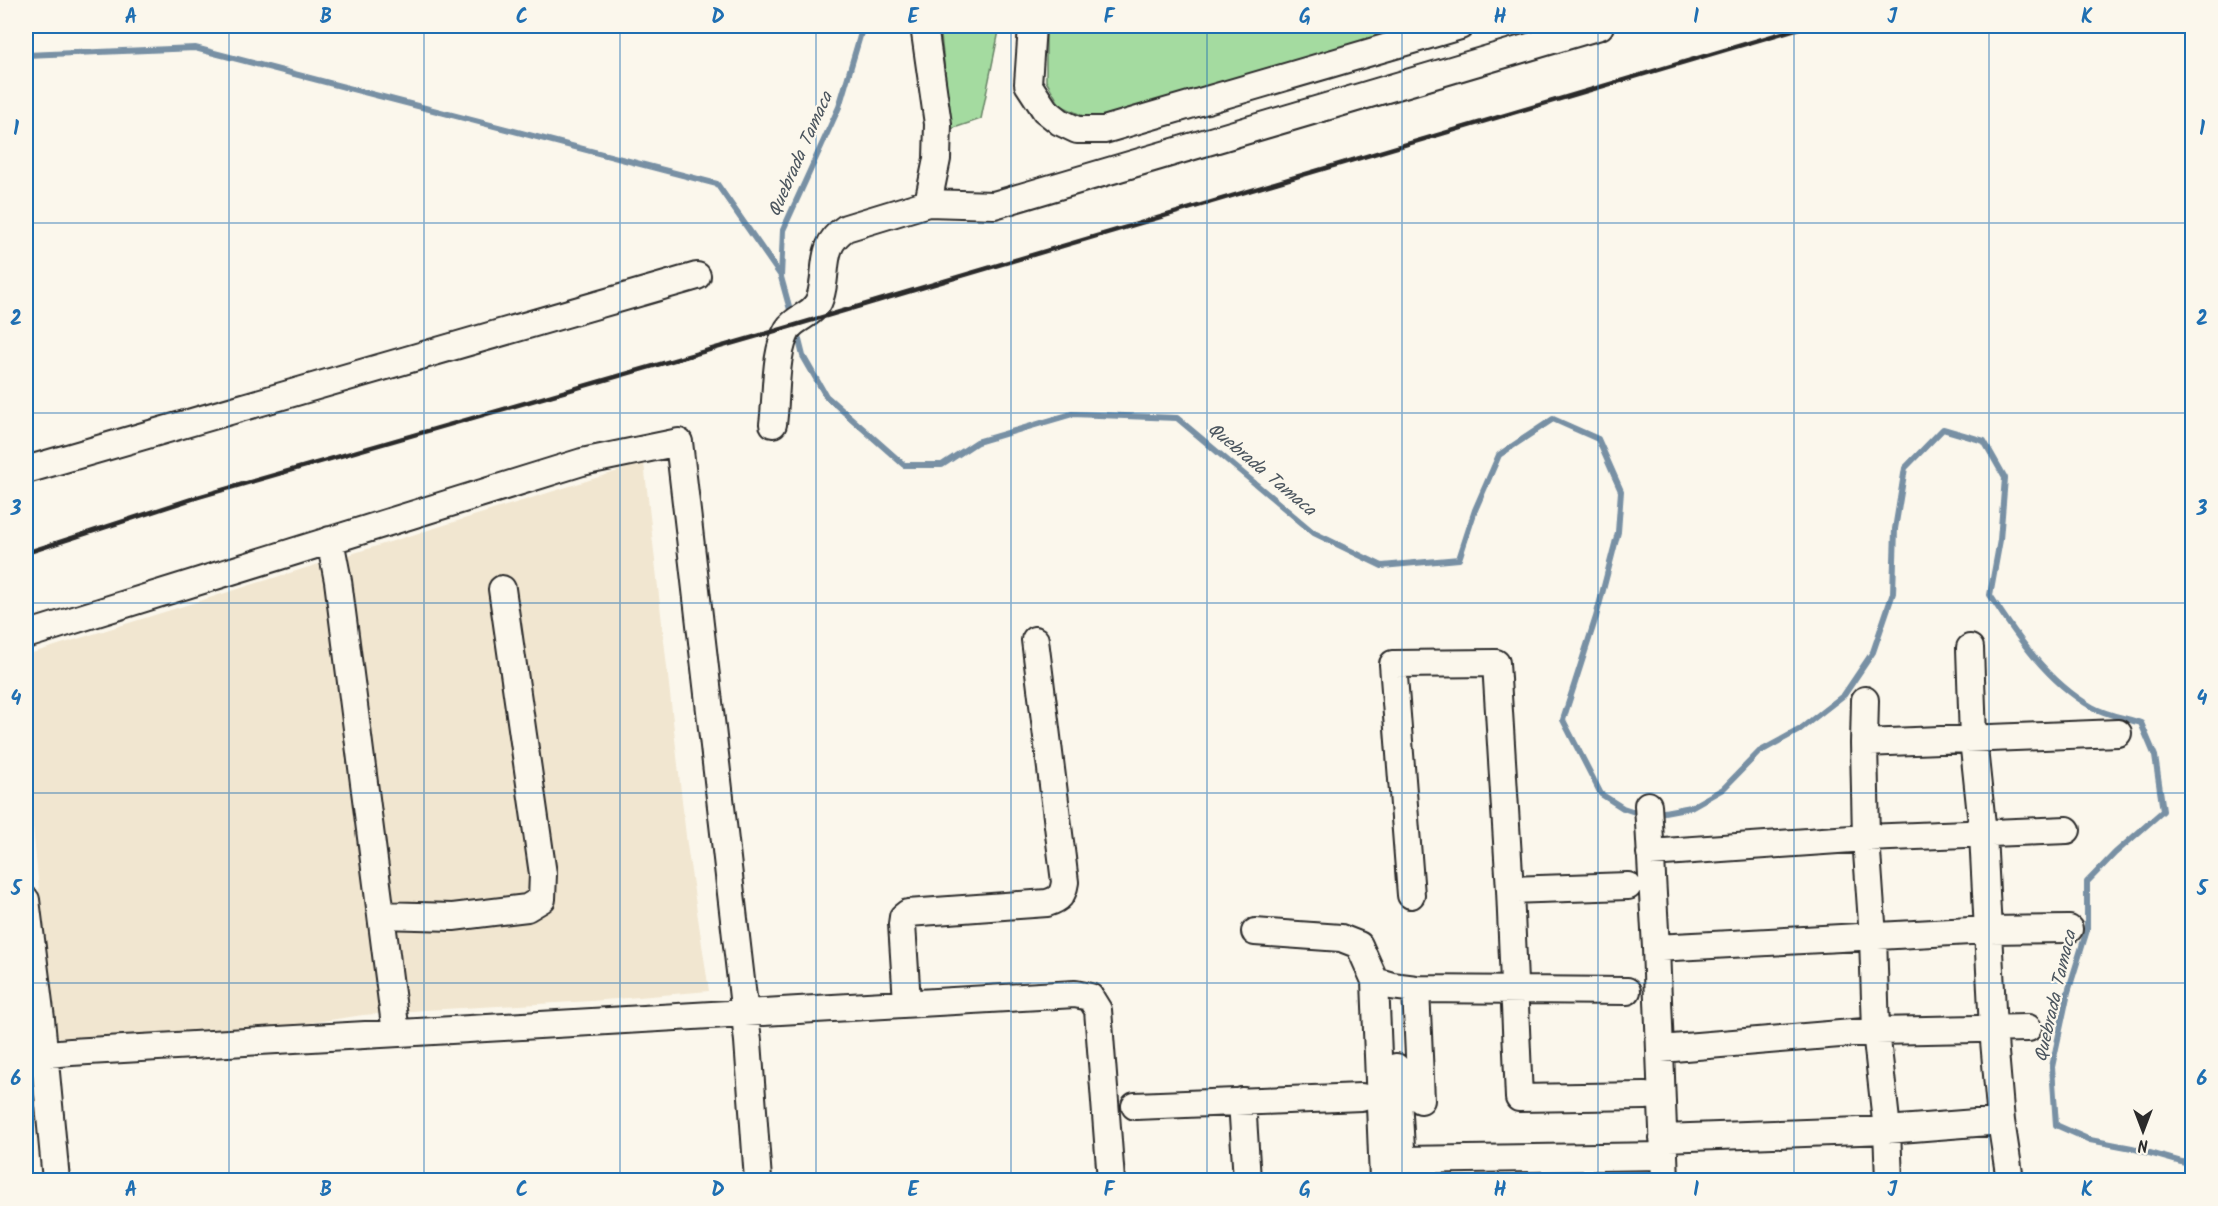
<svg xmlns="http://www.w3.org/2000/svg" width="2218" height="1206" font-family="Kalam,sans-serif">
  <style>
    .built { fill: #f1e6d0 }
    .green { fill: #a4dba0; stroke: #688366; stroke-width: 1.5 }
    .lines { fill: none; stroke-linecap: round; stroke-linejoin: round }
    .stream { stroke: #7890a4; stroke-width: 6 }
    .minor-casing { stroke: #2b2b2b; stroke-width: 30 }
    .minor { stroke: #fbf7ec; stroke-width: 26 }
    .rail { stroke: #2b2b2b; stroke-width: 4.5 }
    .grid { fill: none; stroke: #1f6fb2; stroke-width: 1.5; stroke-opacity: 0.55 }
    .labels { text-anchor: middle; stroke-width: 4.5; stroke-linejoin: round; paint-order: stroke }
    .water-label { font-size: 18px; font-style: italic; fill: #4b555e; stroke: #fbf7ec }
    .neatline { fill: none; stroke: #1f6fb2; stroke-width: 2 }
    .grid-label { font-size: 20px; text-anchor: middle; font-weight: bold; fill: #1f6fb2 }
  </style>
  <rect width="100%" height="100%" fill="#fbf7ec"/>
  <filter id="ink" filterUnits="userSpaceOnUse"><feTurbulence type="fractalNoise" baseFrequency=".0167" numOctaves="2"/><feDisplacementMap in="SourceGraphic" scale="12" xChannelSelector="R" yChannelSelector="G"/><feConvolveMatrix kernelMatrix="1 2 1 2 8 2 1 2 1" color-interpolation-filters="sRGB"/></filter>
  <g filter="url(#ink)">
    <!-- built -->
    <path class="built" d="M644,463L687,845L709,991L592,1001L425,1010L363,1015L283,1027L68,1039L53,1036L26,753V655Z"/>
    <!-- green -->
    <path class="green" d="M940,26H1000L981,119L951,129Z
      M1046,26H1446L1120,116L1089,119L1060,105L1046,81Z"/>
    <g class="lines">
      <!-- stream -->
      <path class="stream" d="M26,55L195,48L717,184L781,276
        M792,317L781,277L783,230L839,107L863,26
        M797,332L803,356L826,396L904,465H942L977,442L1072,414L1177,418L1314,533L1382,566L1459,559L1475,510L1499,455L1553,419L1598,439L1621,491L1618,532L1596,617L1563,720L1601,794L1623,808L1641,814
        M1659,813L1691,807L1723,789L1759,752L1799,730L1844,695L1873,652L1893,593L1895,529L1905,468L1943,429L1984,441L2005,478L2000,540L1990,595C2017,637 2048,682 2092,707C2106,715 2125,718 2141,723L2155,756L2163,811L2115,853L2087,882V930L2068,992L2052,1067L2056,1125L2090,1140L2132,1148L2192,1165"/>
      <defs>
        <path id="minor" d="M924,26L938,124L937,159L928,203
          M1032,26L1028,84L1045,110L1060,122L1077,130H1104L1460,26
          M773,424C777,396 774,353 788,329C795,317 815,315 820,298C829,271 818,246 846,228L928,203L994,205L1600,26
          M26,470L697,276
          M330,540L338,581L381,915
          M26,635L582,462L679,442L748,1041L758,1180
          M1970,648L1973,739L1983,834L1993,1029L2001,1121L2010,1180
          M1865,700L1864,743L1866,838L1873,937L1876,1031L1887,1130L1889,1180
          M1864,743L2118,733
          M1648,805L1656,948L1665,1180
          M1650,853L1866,838L2067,830
          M1510,890L1628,886
          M1411,895L1393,664L1496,663L1510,890L1519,1098L1645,1096
          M26,900L41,1019L56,1180
          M1255,932L1341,938L1359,945L1375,981L1392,986L1416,989L1627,991
          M1656,948L1989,930L2069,929
          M1375,981L1383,1180
          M1416,989L1421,1100
          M907,1002L902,924L903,917L908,913L1047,903C1060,899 1063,895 1065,882L1035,640
          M396,1033L381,915L453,917L527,908L542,899L543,874L502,589
          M1661,1049L1876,1031L2028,1028
          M26,1056L71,1052L1075,994L1090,997L1098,1010L1111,1180
          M1396,1067L1403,1180
          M1242,1101L1247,1180
          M1135,1106L1361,1097
          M1663,1138L1887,1130L2001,1121
          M1402,1160L1663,1156"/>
      </defs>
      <!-- minor casing -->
      <use href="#minor" class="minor-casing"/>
      <!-- minor -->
      <use href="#minor" class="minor"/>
      <!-- rail -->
      <path class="rail" d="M26,553L198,497L789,327L1806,26"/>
    </g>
  </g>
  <!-- grid -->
  <path class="grid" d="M229,26V1180M424,26V1180M620,26V1180M816,26V1180M1011,26V1180M1207,26V1180M1402,26V1180M1598,26V1180M1794,26V1180M1989,26V1180M26,223H2192M26,413H2192M26,603H2192M26,793H2192M26,983H2192"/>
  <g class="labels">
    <!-- water labels -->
    <g class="water-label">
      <text transform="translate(800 154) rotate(-66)" y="6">Quebrada Tamaca</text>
      <text transform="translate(1262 469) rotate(40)" y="6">Quebrada Tamaca</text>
      <text transform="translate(2055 996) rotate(-77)" y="6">Quebrada Tamaca</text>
    </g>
  </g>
  <!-- margin -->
  <rect width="2218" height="1206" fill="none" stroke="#fbf7ec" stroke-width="66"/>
  <!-- north arrow -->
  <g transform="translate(2143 1131) rotate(180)" stroke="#fbf7ec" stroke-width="4.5" paint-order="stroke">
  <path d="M0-4.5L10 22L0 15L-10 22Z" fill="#2b2b2b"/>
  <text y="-9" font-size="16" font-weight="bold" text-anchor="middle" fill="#2b2b2b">N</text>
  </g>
  <rect x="33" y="33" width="2152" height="1140" class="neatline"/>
  <g class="grid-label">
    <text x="131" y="23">A</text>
    <text x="326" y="23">B</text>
    <text x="522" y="23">C</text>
    <text x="718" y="23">D</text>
    <text x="913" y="23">E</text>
    <text x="1109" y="23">F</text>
    <text x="1305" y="23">G</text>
    <text x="1500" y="23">H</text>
    <text x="1696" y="23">I</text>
    <text x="1892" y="23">J</text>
    <text x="2087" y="23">K</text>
    <text x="16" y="135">1</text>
    <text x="2202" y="135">1</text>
    <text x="16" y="325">2</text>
    <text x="2202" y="325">2</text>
    <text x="16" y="515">3</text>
    <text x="2202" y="515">3</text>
    <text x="16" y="705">4</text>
    <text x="2202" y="705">4</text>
    <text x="16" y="895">5</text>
    <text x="2202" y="895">5</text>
    <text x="16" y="1085">6</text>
    <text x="2202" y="1085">6</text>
    <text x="131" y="1196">A</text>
    <text x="326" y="1196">B</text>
    <text x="522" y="1196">C</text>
    <text x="718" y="1196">D</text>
    <text x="913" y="1196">E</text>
    <text x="1109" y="1196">F</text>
    <text x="1305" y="1196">G</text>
    <text x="1500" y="1196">H</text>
    <text x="1696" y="1196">I</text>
    <text x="1892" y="1196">J</text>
    <text x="2087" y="1196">K</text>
  </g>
</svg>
